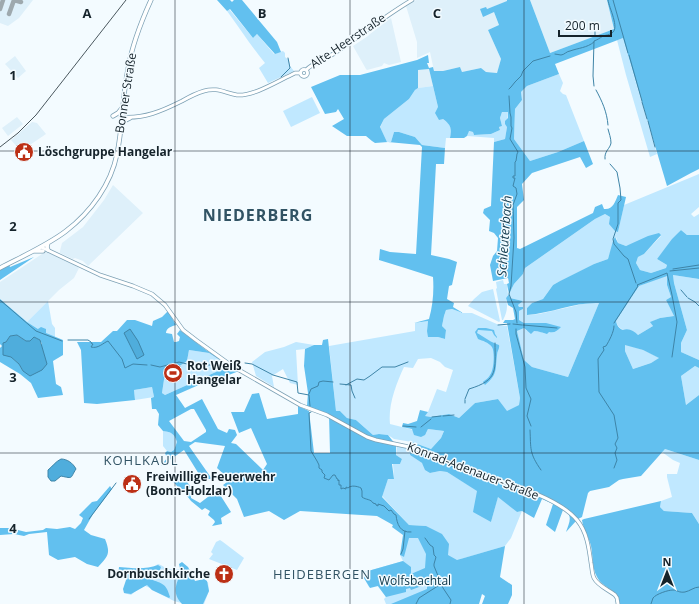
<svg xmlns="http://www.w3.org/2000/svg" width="699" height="604" font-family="'Open Sans',sans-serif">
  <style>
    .built { fill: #def0fa }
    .green { fill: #c0e8ff }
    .forest { fill: #62c0ef; fill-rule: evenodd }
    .water { fill: #4faddc; stroke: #3e84a7 }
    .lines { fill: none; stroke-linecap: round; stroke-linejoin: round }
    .stream { stroke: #3e84a7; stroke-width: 1 }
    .taxiway { stroke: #9ea9ae; stroke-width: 4.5 }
    .secondary-casing { stroke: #7da1b5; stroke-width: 4.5 }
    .primary-casing { stroke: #7da1b5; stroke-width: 5 }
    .secondary { stroke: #fff; stroke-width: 3 }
    .primary { stroke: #fff; stroke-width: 3.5 }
    .tram { stroke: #4a575e; stroke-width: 1 }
    .grid { fill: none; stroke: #15232b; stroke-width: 1; stroke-opacity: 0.55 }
    .labels { text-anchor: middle; stroke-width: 3; stroke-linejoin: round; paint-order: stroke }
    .street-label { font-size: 12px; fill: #15232b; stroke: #f3fbff }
    .poi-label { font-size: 12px; font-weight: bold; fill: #15232b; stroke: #f3fbff; text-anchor: start }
    .park-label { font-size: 12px; fill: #073346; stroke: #f3fbff }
    .water-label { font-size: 13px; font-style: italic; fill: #163e52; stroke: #f3fbff }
    .neighbourhood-label { font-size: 13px; letter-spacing: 1px; fill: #315364; stroke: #f3fbff }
    .district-label { font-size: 16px; font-weight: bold; letter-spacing: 1px; fill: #315364; stroke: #f3fbff }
    .grid-label { font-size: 13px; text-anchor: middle; font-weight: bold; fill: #15232b; stroke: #f3fbff; stroke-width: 3; stroke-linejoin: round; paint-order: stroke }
  </style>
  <rect width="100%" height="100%" fill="#f3fbff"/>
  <!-- built -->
  <path class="built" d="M0,0H33L19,18L8,26L0,23Z
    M416,0H507L508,1L487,9H480L494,12L499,25L488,30L501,59L497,73L486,72L481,68L462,72L460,67L443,71H434L430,52L417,58V42L406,6Z
    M530,0H607L614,29L550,53Z
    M391,18L401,62L389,65L384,63L382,66L367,70L366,69L353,46L368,36L370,34Z
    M15,56L26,71L18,78L5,64Z
    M429,69L433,86L418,88L417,70Z
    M17,117L23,124L8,136L2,128Z
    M32,122L37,123L46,134L21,151L11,140Z
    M113,185L143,213L88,266L83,261L75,258L73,259L60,253V251L62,243L83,227L104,200Z
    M45,252L57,256L72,263L79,268L74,278L59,290L27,322L0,299V282Z"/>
  <!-- green -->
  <path class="green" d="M229,9L253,38L257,34L274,54L283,51L285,53V57L289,60L290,66L294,71L268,83L259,68L265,63C252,47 240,29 227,11Z
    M623,38L657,154L650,157L626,75L617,40Z
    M559,74L563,83L560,91L563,94L566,95L584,141L558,152L530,161L514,139L515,109L522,100L521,92L527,86Z
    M433,86L438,107L443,119L449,124L452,130L450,138H446L445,148L422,145L415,137L399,132H394L391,142H387L380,128L384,119L409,99L415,90L418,88Z
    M312,97L320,113L291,127L283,111Z
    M502,112H508L507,127L505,139L494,142V138L467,136L468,131L473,132L474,135L491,134L500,130L499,127L502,126L500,118Z
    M699,174V207L691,214L694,217L699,214V235H687L681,230L657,259L667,265L666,268L651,273L640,270L636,263L638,257L644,254L661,236L626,246L618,243L616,237L610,253L608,259L594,264L560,281L553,285L543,299L532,303L527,308L528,315L539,314L587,303H599L568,377L532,367L524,360L517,331L524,328L527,331H539L543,333L546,323H524L519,320V311L523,309L519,308L518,305L523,301L510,298L509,294L514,284L523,274L525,268L595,219L605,214L610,217L618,232L624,205Z
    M667,275V285L671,297L666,300L674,316L660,318L651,322L653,326L638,335C630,332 618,331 616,321L639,286Z
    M673,275L699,279V360L681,352V343L687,330L674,283Z
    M503,280L504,284H507L508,295L506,298C508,306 507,313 503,320H502L496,289L497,288L496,282Z
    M493,289L500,321L499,322L468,306L474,299L482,292Z
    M48,301L52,324L55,328V338L38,329L27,322Z
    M452,309L463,313H472L499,325L507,326L520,398L519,405L507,412L498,399L475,403L459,418L449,414L431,417L424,416L428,412L437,389L446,392L453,370L445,367L440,362L431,358L418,359L413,368L404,367C396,384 388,405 390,424L426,433L428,429L444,431L441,438L431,449L412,442L394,439L388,435L379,434L373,435L356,420L347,418L340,411H336L329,346L415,331V323L428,321L427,331L438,337L445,339L446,330L442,326L444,316L446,310Z
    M296,342L314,345L305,349L296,350L298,385L290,383L283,369L272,376L274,387L256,376L252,362L265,352L284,347Z
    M625,344L643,350L660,358L651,363L633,369L625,351Z
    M189,350L209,353L226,364L227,367L165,395L162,393L166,366H169L178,367L187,361Z
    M695,366L699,368V395L686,405L681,376Z
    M152,387L154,397L135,400L134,390Z
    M163,431C172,432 174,434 177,442L174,450L171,452L167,451L163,446Z
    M397,445L411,448L410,455L422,463L430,473L440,471L447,472L478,491L491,522L498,496L517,512L522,511L511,538L505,546L461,559L442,586L393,604H386L384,599L386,597L376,584L369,587L361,573L403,561L400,555L404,557L407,533L416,538L426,526L409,525L382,496L388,479L394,478L393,464H400L402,459L396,455Z
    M665,449L699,460V524L692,513L664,511L660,507L661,501L672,497L667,477V474H677L680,463L673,460L662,452Z
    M220,540L223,542L244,558L237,570L209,559L213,554L211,552L216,542Z
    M158,564C162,565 166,569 170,569C176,571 182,568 188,567L195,581L208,582L209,591L204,604H185L174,601L152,590L150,588L143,585L131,595L124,593L128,577L119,567C129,567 139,572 149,569C152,568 155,566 158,564Z"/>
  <!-- forest -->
  <path class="forest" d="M217,0H230L232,2L234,0H242L277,42L281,52L275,54L257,34L253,38L230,9L227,11Z
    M507,0H530L550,53L614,29L607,0H699V169L691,173L667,186L623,38L555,64L559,74L527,86L521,92L522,100L515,109L514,139L530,161L558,152L584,141L593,164L586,168L580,157L532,173L522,184L524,200L517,207V248L520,249L593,213L595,207L602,204L604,209C613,210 615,202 618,195L626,197L618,232L615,231L609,224L610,217L605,214L595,219L525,268L523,274L514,284L509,294L510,298L523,301L518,305L519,307H523V309L519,311V320L524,323H546L561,327C557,331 555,333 549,332L547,334C543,333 539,331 534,331L531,334L524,328L517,331L524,360L532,367L568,377L599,303C575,302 552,313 527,315V308L532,303L543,299L553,285L560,281L594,264L608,259L613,241L615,237L618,243L626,246L648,236L659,233L661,235L644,254L638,257L636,263L640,270L651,273L666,268L667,265L657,259L672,239L681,230L687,235H699V279L673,275L674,283L687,330L681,343V352L699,360V368L695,366L681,376L686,405L699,395V460L665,449L641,476L623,479L619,480L609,487L590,491L588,493L582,517L576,520V521L566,532C569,523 574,515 563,510L555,532L546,525L553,504L542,499L534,518L522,511L517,512L498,497L491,522L473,512L477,491L447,472L440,471L430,473L425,470L422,463L410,455L412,442L431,449L441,438L444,431L428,429L425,435L421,437L414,435L412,429L402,427L403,423L408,424L417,421L420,410L428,412L425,416L431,417L449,414L459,418L475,403L498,399L507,411L519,405L520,398L507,323H503L505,320H513L515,319L513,308L508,305L506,298L509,294L507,284L509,283L508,278L493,281L490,265L493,256L497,251L498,238L494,233L489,231L490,220L483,213L484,209L491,206L494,142L505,139L507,127L505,124V121L508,118V112H502L500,118L502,126L499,127L500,130L491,134L474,135L473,132L469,131L467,136L464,138H450C452,128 451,125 443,119L439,120L435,113L438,107L429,69L418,70V88L415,90L409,99L384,119L380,127L387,142H391L394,132H399L415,137L422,145L445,148L444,164H436L431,255L449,259L457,262L452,285L449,286L447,299L454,303L453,307L463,313L452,309L446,310L444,316L442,326L446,330L445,339L438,337H428L427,331L428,321L414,323L429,319C433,305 434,291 433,277L405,268L379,260L380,249L390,252L416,254L422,147L420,145L388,142L375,143L372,141L366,136H347L332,126L344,119L338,109L336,112L325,114L311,87L340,75H360L417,60L428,55L429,63H427L429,68L433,67L434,71H443L460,67L462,72L481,68L486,72L497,73L501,59L488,30L499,25L494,12L483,17L480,9L486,7L487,9L507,1ZM667,276V285L671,297L666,300L674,316L660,318L650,322L653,326L638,335C634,331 629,328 623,330C618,328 617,325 616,321L639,286ZM625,345L643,350L659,358L651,363L633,369L625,351Z
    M34,257L0,280V266L8,262L10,267Z
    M0,299L27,322L38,329L41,327L46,329V333L63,340V355L53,361L56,384L61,387L63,395L38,398L31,383L20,374L0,362V348L2,346L0,344ZM17,335L26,341H30L34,337L40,340L42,344L23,371L19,364L11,357L3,344L6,342L10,336Z
    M168,311L176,325C172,326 166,328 166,333L172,334L174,342H176L179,341L180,337L177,334L180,330L206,350L239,371L221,378L219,376L176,395L185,408L202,399L218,429L227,433L229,429L235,430L237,435L231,443L236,444L263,470L267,464L251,428L239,433L231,412H244L252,394L259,393L267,419L298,414V406L309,411L314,453H330L329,414L307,406L308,393L304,366L305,349L314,345H322L323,340L328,339L336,411H340L347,418L356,420L373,435L379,434L388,435L396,445V455L402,459L400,464H392L394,479H388L382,497L409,525L426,526L442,534L449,544L448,555L457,560L505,546L500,577L512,585V595L508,604H482L485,596L482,594L479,604H391L427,589V584L411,590L410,588L406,589V592L386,597L378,586L370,588L361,573L403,561L411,567V574L425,568L426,554L418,538H409L404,557L400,555L403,535L392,527L393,525L377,516L300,511L284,520L269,511L244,517L237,499L223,485L230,480L217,468L225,446L195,442L189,446L212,479H202L184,450L161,466L167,458L165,453L167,451L171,452L174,450L177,442C174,434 172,432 163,431L158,425L159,414L156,409H152L151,398L154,397L152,387L134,390L135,400L97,404L84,403L81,350L77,342H101L113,331H117L127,320H135L152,326L153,321L162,317ZM189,350L209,353L226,364L227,367L165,395L162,393L166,366H169L178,367L187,361ZM191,409H194L206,430V432L191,442L184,441L169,421Z
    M478,328H486L494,330L495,334L497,337V338L494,335L492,331L479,330H478L477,333C484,337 492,343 499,345C500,349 497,351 497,355C495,370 498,374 485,385L483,382C485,380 489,378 490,375C494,370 495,352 492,347C488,342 483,341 478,339L475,332Z
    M173,473H180L191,487V498L200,503L217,490L231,512L221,518L222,524L212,526L215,522L214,520L208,515L210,511L205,508L202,510L191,501L184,492L177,486L169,477Z
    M110,486L112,489L93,514L84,530L91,535L105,539C111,554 108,556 98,567L87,564L75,557L58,560L49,555L47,532L29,534L24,536L14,534L0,535V528H10L26,532L43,530L46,528L57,529L70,527L75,529L81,523L83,518L79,515L92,502L97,501Z
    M661,501L660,507L664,511L692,513L699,524V604H620C617,588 603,589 597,577C592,568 593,556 591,546C589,537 583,529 582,520L584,519Z
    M182,562L188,567L195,581L204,579L207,581L209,591L203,604H182C167,588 184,579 179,564Z
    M158,565L161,567L159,572L149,576L150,579C163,584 166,583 170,597L169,598L152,590L147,585L131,594L124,593L123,589L127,577L118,576L119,567C132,568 145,570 158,565Z"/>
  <!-- water -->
  <path class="water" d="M130,329L138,341L144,355L137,359L124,333Z
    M17,335L26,341H30L34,337L40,340L47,364L42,370L30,376L23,371L19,364L11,357L3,355V343L6,342L10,336Z
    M61,459C67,459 73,463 76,469C70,478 74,479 61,476L55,481H51L48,477V470C53,466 55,462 61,459Z"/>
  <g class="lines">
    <!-- stream -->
    <path class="stream" d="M613,0L628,53
      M595,36V26
      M555,54C557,54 559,55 561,55C564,55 567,51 570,51C578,48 587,48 594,42
      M629,55L642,101
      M281,77L290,68L288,58
      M594,86L593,76L594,41C597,40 600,38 603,36C606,35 609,35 612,33C620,28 609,8 608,0
      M509,89L511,87L515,82L521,76L523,71L533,61L550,56
      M596,90C602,101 607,112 608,125
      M509,96L510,113L511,117V126L512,128L510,139L518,152L517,154L516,161L515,162V176H513V178H515L513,186L516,188L517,194L513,205L514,238L511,286L509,294L516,312L517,323
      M642,102L647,119
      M648,121L655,147
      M605,159C604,151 610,149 611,143C611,138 609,133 608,129
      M610,164L617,172L620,188L621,200L618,203V224L613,239L614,244L624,256L628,259L636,283
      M673,269L699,265
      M670,271L699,268
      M681,290L687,297
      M688,298L695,302L699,306
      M0,300L36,331L62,341
      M614,323L638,286L637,285L667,273L672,295L677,322L672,357
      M513,324L522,325
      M498,325L510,324
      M523,325L557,328
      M614,326C614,332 609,341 606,346L603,347L604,350L598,359L599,392L614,415L618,438L615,444L617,448L615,453L617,460L614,468
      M516,329V334L525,367L526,388L531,399L527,416L531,426
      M68,340H88L91,342L92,344H93L91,347C98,349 103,343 108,341L122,359L125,368L133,364L147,365
      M245,363L252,364L273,375L297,382L298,393L309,395L310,406
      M151,365L160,367L179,362L191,365H222
      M340,384L351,385L352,391L355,398
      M346,385L357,379L364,380L370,376L382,367H395L408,362
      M309,394L311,389L318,386L319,382L323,381L333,382
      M465,399L469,389C499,380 495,370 495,343
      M465,400V403
      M311,412L309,413L311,451L317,461L319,465V468L322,470V472L325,475L324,478L329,480L333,475H335L337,479H338V481L339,480V485H341V489L343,488L346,489V487L348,488C351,485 357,486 361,488L362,491V497C366,500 371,499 373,503L376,504V505L378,506V504L384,506L389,511L391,510L394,514L396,515C397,524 400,533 411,532
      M443,416L454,415
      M432,417L441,416
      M403,426L416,427
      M421,427L431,419
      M530,430C531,449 529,453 541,470
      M89,519L116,483
      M425,538L430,545L433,547L434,555L436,557L434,564V566L443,588L451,600L450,604
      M401,554L403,549L405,531
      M416,604L419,598L441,584
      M651,604C652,602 652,600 653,598C656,594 668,590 673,590C677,590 679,593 685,592C690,591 694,587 699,587"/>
    <!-- taxiway -->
    <path class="taxiway" d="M0,9L3,0
      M9,14L14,0L21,2"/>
    <defs>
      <path id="secondary" d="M300.5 73a3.5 3.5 0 1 1 7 0a3.5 3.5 0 1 1-7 0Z
        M306,70C314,62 325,59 335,53C361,35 385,16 412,0
        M121,117C144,119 162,111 182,101C189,97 197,93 204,91C217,87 225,93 237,95C254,96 276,82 291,75L295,73H300
        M41,247L100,275L133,286L152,294L165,305L183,330L196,340L232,366L300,405L327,415L367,437L376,440L414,448C434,456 453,465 473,472C503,482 557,496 577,520C587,532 589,548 591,563C592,568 592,574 594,578C598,586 609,590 615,595L617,598L618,604"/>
      <path id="primary" d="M113,116L118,113L122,108
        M121,127L124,121L130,118
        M48,243L47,247L48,250
        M34,251H43
        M0,268C21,257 48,245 66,231C91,212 111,184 117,154C123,126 122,97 128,69C132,45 141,22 151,0"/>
    </defs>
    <!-- secondary casing -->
    <use href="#secondary" class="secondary-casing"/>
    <!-- primary casing -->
    <use href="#primary" class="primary-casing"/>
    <!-- secondary -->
    <use href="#secondary" class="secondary"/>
    <!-- primary -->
    <use href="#primary" class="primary"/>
    <!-- tram -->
    <path class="tram" d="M0,147L18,133L36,115L126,0"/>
  </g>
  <!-- grid -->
  <path class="grid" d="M175,0V604M350,0V604M524,0V604M0,151H699M0,302H699M0,453H699"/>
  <!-- icons -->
  <defs>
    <symbol id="civic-disc" viewBox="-11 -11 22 22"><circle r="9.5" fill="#bc3016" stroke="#f3fbff"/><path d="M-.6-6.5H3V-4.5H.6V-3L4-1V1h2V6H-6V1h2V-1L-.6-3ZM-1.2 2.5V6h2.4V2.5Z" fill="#fff"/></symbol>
    <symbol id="stadium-disc" viewBox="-11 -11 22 22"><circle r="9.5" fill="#bc3016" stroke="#f3fbff"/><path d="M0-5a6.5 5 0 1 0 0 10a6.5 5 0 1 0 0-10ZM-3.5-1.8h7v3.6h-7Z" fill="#fff"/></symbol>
    <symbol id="church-disc" viewBox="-11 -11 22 22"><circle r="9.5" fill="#bc3016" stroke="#f3fbff"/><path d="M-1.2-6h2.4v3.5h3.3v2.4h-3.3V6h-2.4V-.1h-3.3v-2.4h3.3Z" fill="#fff"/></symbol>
  </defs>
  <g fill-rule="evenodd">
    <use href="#civic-disc" x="13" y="141" width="22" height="22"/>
    <use href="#stadium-disc" x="162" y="362" width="22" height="22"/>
    <use href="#civic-disc" x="121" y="473" width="22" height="22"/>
    <use href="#church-disc" x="213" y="563" width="22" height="22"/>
  </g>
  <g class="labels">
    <!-- street labels -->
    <g class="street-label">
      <text transform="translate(348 41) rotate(-34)" y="4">Alte Heerstraße</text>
      <text transform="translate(126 93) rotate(-81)" y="4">Bonner Straße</text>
      <text transform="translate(473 471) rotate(21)" y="4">Konrad-Adenauer-Straße</text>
    </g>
    <!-- poi labels -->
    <g class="poi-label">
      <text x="38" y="156">Löschgruppe Hangelar</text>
      <text x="187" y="370">Rot Weiß<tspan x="187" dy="14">Hangelar</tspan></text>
      <text x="146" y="481">Freiwillige Feuerwehr<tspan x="146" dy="14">(Bonn-Holzlar)</tspan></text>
      <text x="210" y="578" text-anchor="end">Dornbuschkirche</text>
    </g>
    <!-- park labels -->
    <g class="park-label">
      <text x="415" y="585">Wolfsbachtal</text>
    </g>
    <!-- water labels -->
    <g class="water-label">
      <text transform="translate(504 236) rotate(-86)" y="5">Schleuterbach</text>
    </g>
    <!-- neighbourhood labels -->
    <g class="neighbourhood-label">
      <text x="141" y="465">KOHLKAUL</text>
      <text x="322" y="579">HEIDEBERGEN</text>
    </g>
    <!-- district labels -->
    <g class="district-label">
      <text x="258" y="221">NIEDERBERG</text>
    </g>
  </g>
  <g class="grid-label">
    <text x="87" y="18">A</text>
    <text x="262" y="18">B</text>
    <text x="437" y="18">C</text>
    <text x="13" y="80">1</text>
    <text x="13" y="231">2</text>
    <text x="13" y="382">3</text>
    <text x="13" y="533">4</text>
  </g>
  <!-- north arrow -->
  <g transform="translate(667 572)" stroke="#f3fbff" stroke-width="3" paint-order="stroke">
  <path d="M0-3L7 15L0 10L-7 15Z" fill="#15232b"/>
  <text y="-6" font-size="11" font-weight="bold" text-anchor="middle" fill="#15232b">N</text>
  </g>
  <!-- scale -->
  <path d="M559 30v6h52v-6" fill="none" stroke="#15232b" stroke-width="2"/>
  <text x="565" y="30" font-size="12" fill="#15232b" stroke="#f3fbff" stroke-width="3" paint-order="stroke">200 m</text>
</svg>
